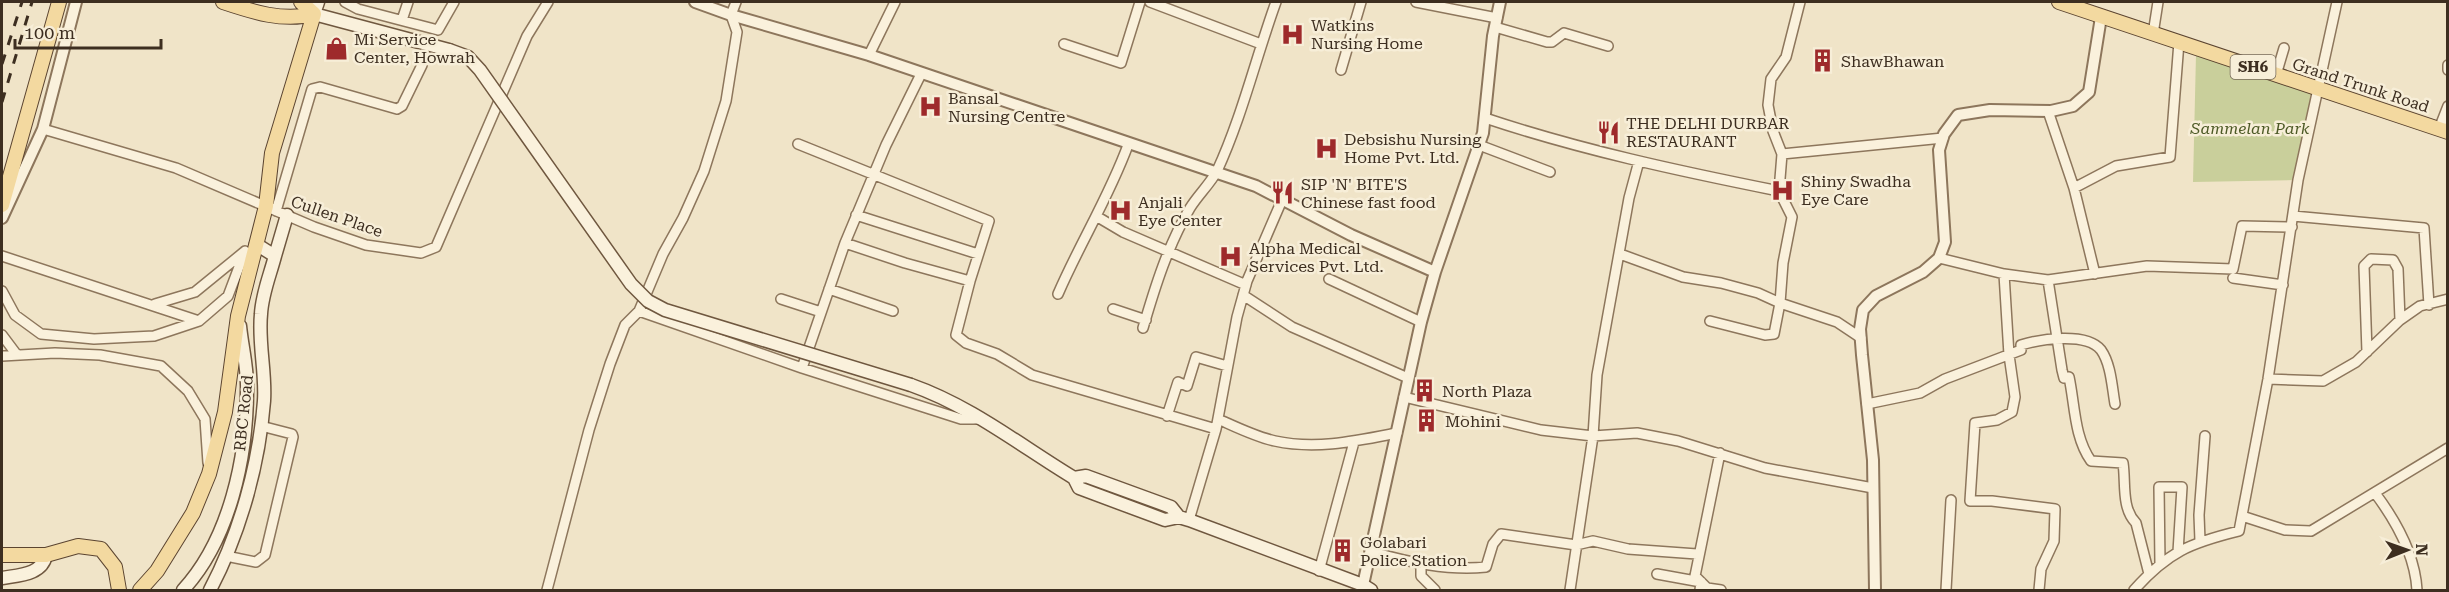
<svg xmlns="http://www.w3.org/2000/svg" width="2449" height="592" font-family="'Roboto Serif',serif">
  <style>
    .green { fill: #c9cf9b }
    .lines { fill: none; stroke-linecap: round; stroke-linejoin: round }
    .minor-casing { stroke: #8d765c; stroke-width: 12 }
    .tertiary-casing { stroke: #8d765c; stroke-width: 14 }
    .secondary-casing { stroke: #6f573f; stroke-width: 15 }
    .primary-casing { stroke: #5b4430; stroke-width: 16 }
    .minor { stroke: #faf1dc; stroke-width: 9 }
    .tertiary { stroke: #faf1dc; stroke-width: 10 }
    .secondary { stroke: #faf1dc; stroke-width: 12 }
    .primary { stroke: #f3d9a0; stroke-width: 14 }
    .rail { stroke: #3d2e20; stroke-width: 3; stroke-dasharray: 10 10; stroke-linecap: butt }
    .secondary-bridge-casing { stroke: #6f573f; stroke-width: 15; stroke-linecap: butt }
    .secondary-bridge { stroke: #faf1dc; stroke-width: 12 }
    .labels { text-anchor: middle; stroke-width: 5; stroke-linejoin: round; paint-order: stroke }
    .shield { fill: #f7eed8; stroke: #756857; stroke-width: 1.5 }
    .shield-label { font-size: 15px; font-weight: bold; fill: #3d2e20 }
    .poi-label { font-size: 16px; fill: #3d2e20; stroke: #f7eed8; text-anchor: start }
    .street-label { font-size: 16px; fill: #3d2e20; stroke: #f7eed8 }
    .park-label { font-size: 16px; font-style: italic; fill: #4d5a26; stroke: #f7eed8 }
  </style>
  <rect width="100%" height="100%" fill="#f0e4c8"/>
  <!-- green -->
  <path class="green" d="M2196,54L2311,93L2298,180L2193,182Z"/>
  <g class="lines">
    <defs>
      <path id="minor" d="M345,2L358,9L438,30L454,2
        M1150,2L1261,44
        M1416,2L1497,18
        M402,20L408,2
        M1495,27L1547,42H1552L1564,33L1608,46
        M2153,34L2158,2
        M1064,44L1121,63L1140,2
        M869,55L895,2
        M2448,65V70
        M1341,70L1361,2
        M921,74L886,145L845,243L802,368L961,419H981
        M2276,75L2284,48
        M2048,111L2074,188L2095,274
        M1485,118C1581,150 1679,171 1779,191
        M43,129L176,168L314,227L366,245L421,253L436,247L527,36L548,2
        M2439,129L2448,106
        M798,144L989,221L970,281L905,263L845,243
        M1479,145L1550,172
        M1782,154L1773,131L1768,105L1771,79L1786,57L1800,2
        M2074,188L2116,166L2170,157L2179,42
        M276,211L312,89L320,87L397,109L402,106L422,65
        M856,215L978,254
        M1096,216L1123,232L1246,285
        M2293,216L2424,228L2429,305
        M1620,254L1683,277L1721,283L1758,293L1780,303L1774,334L1765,335L1710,321
        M2,256L199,321
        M1939,258L2004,274L2048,280L2147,266L2233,269L2242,226L2292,227
        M2004,274L2009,355L2015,397L2012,412L1997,420L1975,423L1970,501H1992L2055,509L2054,541L2041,569L2039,590
        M2233,278L2283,285
        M1329,279L1421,322
        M2048,280L2062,370L2064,378L2069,377C2075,405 2074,437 2091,461L2123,463C2126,482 2121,508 2136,523L2149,574
        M970,281L956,335L966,343L997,354L1032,375L1216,429
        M829,289L893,311
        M2,291L15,315L41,334L94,339L154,336L199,321L228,296L245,251
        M1058,294C1080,243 1109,197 1128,145
        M1243,295L1292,327L1408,378
        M781,299L821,312
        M155,304L195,292L244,252
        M1113,309L1146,320
        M639,311L802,368
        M1143,328C1155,287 1168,245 1190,208C1198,195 1210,184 1217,171C1242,117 1256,57 1276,2
        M2,335L17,355
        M1861,338L1837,322L1780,303L1783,263L1792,217L1779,191L1782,154L1943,138
        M2367,352L2364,266L2371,259L2393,260L2398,269L2400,320
        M2,356L55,353L100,355L161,366L188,391L205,419L208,463
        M2268,379L2323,381L2356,362L2400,320L2420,306L2448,299
        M1404,397L1541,430L1593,436L1637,433L1678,441L1765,468L1873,488
        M1867,404L1920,393L1945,379L2021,350V345C2040,339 2087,332 2101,350C2111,364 2112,387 2115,404
        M1167,416L1178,382L1187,386L1196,357L1227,366
        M1218,419C1236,427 1256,437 1275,441C1316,450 1356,441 1397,433
        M1720,453L1695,576L1707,588L1721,590
        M2375,493C2396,521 2415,555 2417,590
        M2242,516L2285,530L2311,531L2448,448
        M1189,520L1216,429L1237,317L1247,281L1282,200
        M2200,541L2199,515L2205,436
        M1372,552C1409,562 1447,571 1486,567L1493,544L1501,534L1576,545L1593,541L1628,549L1697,554
        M226,556L256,562L265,555L293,437L292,434L261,426
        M2160,563L2159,487H2182L2178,552
        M1421,564V576L1435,590
        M1319,571L1354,442
        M1657,574L1701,582L1700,590
        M547,590L589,430L610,364L625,325L639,311L663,254L683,218L704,171L726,101L737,32L731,15L736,2
        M1570,590L1593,436L1597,375L1629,198L1639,161
        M1946,590L1951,500
        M2134,590C2168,552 2190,543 2239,531L2268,379L2298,180L2337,2"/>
      <path id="tertiary" d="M695,2L731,15L869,55L1256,186L1351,235L1435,272
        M2,218L43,129L76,2
        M1363,585L1421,322L1435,272L1483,133L1493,36L1500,2
        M1875,590L1873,460L1862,355L1860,329L1863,310L1876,296L1923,272L1939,258L1945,242L1939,150L1944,134L1958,115L1990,110L2051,111L2073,106L2089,92L2101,17"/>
      <path id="secondary" d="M318,2L314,14L449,50
        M275,256L287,215
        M911,385C971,406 1021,446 1074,478L1079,488L1165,520L1179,517L1189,520L1363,585L1371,590
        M1074,478L1086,476L1171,507L1179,517
        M2,578C19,575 42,575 46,555
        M183,590C230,539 247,457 247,390C248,369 242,347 240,326
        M210,590C240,533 259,465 264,401C266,372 258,343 261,314C262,294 270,275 275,256L256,244"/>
      <path id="primary" d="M223,2C253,12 283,22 314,14
        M301,2L314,14
        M2059,2L2448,132
        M2,205L59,2
        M2,555H46L78,546L101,549L115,567L119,590
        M140,590L157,571L193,513L209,474L225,412L238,316L266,206L272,153L314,14"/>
    </defs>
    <!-- minor casing -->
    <use href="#minor" class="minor-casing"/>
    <!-- tertiary casing -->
    <use href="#tertiary" class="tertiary-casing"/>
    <!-- secondary casing -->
    <use href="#secondary" class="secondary-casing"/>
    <!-- primary casing -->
    <use href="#primary" class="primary-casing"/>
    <!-- minor -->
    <use href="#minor" class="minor"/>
    <!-- tertiary -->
    <use href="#tertiary" class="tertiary"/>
    <!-- secondary -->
    <use href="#secondary" class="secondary"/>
    <!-- primary -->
    <use href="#primary" class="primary"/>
    <!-- rail -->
    <path class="rail" d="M2,64L22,2
      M2,102L32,2"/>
    <defs>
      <path id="secondary-bridge" d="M449,50L468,57L480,70L631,284L648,301L665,310L911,385"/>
    </defs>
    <!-- secondary-bridge casing -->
    <use href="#secondary-bridge" class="secondary-bridge-casing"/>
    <!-- secondary-bridge -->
    <use href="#secondary-bridge" class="secondary-bridge"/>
  </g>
  <!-- icons -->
  <defs>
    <symbol id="hospital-bare" viewBox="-9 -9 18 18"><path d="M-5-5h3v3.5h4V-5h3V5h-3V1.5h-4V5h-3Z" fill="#9e2a2b" stroke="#f7eed8" stroke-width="2.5" paint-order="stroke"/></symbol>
    <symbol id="shop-bare" viewBox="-9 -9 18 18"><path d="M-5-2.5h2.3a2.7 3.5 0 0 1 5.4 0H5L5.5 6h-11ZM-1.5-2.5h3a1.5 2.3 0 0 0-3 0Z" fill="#9e2a2b" stroke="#f7eed8" stroke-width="2.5" paint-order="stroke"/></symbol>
    <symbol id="building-bare" viewBox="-9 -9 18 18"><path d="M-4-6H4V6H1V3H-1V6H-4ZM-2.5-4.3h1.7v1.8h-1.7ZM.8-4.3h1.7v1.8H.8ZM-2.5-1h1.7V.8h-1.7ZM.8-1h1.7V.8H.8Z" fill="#9e2a2b" stroke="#f7eed8" stroke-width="2.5" paint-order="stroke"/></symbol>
    <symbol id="restaurant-bare" viewBox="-9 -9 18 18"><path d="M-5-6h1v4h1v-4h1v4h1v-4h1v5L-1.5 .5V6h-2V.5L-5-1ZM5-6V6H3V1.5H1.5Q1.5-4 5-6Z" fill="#9e2a2b" stroke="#f7eed8" stroke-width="2.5" paint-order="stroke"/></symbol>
  </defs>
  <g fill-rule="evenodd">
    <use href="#hospital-bare" x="1276" y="18" width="33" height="33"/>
    <use href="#shop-bare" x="320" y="32" width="33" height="33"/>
    <use href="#building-bare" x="1806" y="44" width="33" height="33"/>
    <use href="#hospital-bare" x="914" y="90" width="33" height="33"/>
    <use href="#restaurant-bare" x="1592" y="116" width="33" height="33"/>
    <use href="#hospital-bare" x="1310" y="132" width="33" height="33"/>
    <use href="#hospital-bare" x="1766" y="174" width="33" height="33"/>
    <use href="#restaurant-bare" x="1266" y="176" width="33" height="33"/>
    <use href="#hospital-bare" x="1104" y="194" width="33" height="33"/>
    <use href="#hospital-bare" x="1214" y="240" width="33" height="33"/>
    <use href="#building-bare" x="1408" y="374" width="33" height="33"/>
    <use href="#building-bare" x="1410" y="404" width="33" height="33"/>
    <use href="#building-bare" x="1326" y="534" width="33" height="33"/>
  </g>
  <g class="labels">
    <!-- shield labels -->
    <rect class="shield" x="2230.5" y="55" width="45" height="24" rx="4.5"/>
    <g class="shield-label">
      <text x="2253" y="72">SH6</text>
    </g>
    <!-- poi labels -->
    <g class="poi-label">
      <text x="1311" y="31">Watkins<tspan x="1311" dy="18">Nursing Home</tspan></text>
      <text x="354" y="45">Mi Service<tspan x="354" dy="18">Center, Howrah</tspan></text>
      <text x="1841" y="67">ShawBhawan</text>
      <text x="948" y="104">Bansal<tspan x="948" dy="18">Nursing Centre</tspan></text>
      <text x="1626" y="129">THE DELHI DURBAR<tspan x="1626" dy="18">RESTAURANT</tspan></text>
      <text x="1344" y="145">Debsishu Nursing<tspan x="1344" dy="18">Home Pvt. Ltd.</tspan></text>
      <text x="1801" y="187">Shiny Swadha<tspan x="1801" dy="18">Eye Care</tspan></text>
      <text x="1301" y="190">SIP 'N' BITE'S<tspan x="1301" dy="18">Chinese fast food</tspan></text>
      <text x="1138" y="208">Anjali<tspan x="1138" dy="18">Eye Center</tspan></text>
      <text x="1249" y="254">Alpha Medical<tspan x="1249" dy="18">Services Pvt. Ltd.</tspan></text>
      <text x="1442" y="397">North Plaza</text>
      <text x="1445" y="427">Mohini</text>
      <text x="1360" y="548">Golabari<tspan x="1360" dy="18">Police Station</tspan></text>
    </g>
    <!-- street labels -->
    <g class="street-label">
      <text transform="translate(2361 85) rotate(18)" y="6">Grand Trunk Road</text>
      <text transform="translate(337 216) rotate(19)" y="6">Cullen Place</text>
      <text transform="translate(243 413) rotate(-84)" y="6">RBC Road</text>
    </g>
    <!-- park labels -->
    <g class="park-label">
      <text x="2250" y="134">Sammelan Park</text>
    </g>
  </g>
  <!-- border -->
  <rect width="2449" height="592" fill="none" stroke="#3d2e20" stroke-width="6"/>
  <!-- north arrow -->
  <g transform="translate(2407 550) rotate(89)" stroke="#f7eed8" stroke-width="4.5" paint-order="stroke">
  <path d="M0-4.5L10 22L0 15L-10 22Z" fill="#3d2e20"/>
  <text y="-9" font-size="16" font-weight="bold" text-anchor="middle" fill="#3d2e20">N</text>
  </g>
  <!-- scale -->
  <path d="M15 39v9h146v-9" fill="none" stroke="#3d2e20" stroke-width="3"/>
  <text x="24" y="39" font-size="18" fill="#3d2e20" stroke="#f7eed8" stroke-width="4.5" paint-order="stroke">100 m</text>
</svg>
